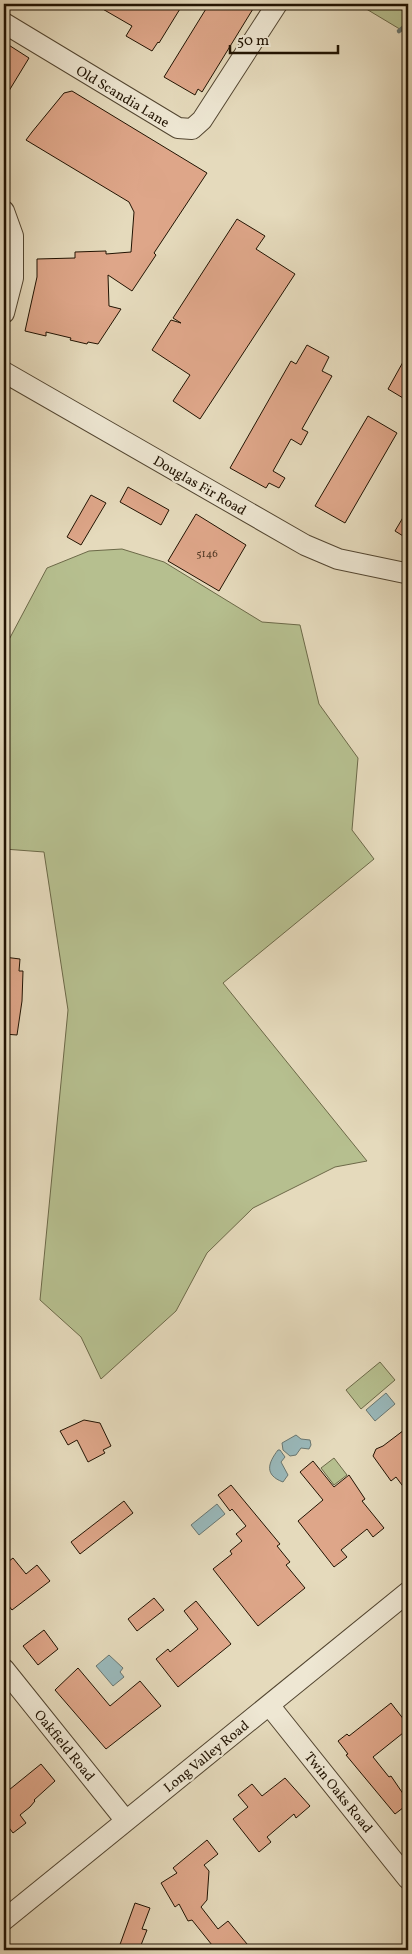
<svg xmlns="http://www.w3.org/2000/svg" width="412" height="1954" font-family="Vollkorn,serif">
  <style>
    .green { fill: #b6bf8f; stroke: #6c6948 }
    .water { fill: #99b8ba; stroke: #697670 }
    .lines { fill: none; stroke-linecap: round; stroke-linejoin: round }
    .stream { stroke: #697670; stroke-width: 4.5 }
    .building { fill: #dea689; stroke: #211302 }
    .minor-casing { stroke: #524530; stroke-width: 22 }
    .minor { stroke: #eee7d3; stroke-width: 20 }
    .labels { text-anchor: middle; stroke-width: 4.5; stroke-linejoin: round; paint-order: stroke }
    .number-label { font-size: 11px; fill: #503824 }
    .street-label { font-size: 14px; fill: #211302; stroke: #eee7d3 }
  </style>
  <rect width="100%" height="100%" fill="#e5dabc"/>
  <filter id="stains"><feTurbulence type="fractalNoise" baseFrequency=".004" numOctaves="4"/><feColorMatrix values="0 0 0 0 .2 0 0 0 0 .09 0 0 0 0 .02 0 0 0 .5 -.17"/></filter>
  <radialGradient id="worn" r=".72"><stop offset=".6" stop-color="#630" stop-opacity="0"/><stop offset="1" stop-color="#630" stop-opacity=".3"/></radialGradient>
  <!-- green -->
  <path class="green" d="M358,4H408V34Z
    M122,549L164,562L262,622L300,625L319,704L358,758L352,830L374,859L223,983L367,1161L335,1167L253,1208L207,1253L176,1311L101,1379L81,1337L40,1300L68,1010L44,852L4,849V649L47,568L89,551Z
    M380,1362L395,1380L361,1409L346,1390Z
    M334,1458L347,1475L334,1485L321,1468Z"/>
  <!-- water -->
  <path class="water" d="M386,1393L395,1404L375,1421L366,1410Z
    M296,1435L301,1439L310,1440L311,1445L309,1449L301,1448L296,1455L290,1456L283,1450L282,1443Z
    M278,1450H280L285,1457L281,1462L288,1475L283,1482C264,1475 268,1463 278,1450Z
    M217,1504L225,1514L199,1535L191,1525Z
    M109,1655L123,1668L120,1672L124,1677L113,1686L96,1666Z"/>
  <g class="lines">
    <!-- stream -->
    <path class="stream" d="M399,31L408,24"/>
  </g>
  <!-- building -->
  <path class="building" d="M94,4H183L159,43L158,42L152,51L126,36L132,26Z
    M209,4H256L202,92L198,89L195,95L164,77Z
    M4,42L29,58L4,99Z
    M72,91L207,173L154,253L156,255L132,291L108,275L109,306L121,309L98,344L88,342L87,344L70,340L71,338L46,332V336L25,331L37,277V259L75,258V252L106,251V254L131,252L134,212L129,202L26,140L32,132L64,93Z
    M237,219L265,236L256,249L295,274L200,419L173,401L190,375L152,350L171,320L181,323L173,318Z
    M307,345L329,357L322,371L332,376L302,429L308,432L301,445L291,439L273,471L285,478L279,488L269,483L266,488L230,468L291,361L296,364Z
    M408,353V401L388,389Z
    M368,416L397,433L345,523L315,506Z
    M128,487L169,510L161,525L120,502Z
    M91,495L106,503L81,545L67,537Z
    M408,509V539L395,531Z
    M196,514L246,545L219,591L168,561Z
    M4,957L20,959L19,971H23L22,1001L17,1035L4,1034Z
    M84,1420L100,1423L111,1446L103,1450L105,1453L88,1462L77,1440L68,1445L60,1431Z
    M408,1427V1493L396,1477L391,1481L373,1456L376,1449L383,1446Z
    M313,1461L334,1487L349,1475L365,1499L362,1501L384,1528L373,1537L367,1529L341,1550L347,1557L334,1567L298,1521L323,1500L300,1472Z
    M231,1485L280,1544L277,1546L290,1562L286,1565L305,1588L258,1626L213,1569L232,1554L230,1551L242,1541L236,1534L246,1526L232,1509L230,1511L218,1495Z
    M124,1501L133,1513L80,1554L71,1542Z
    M13,1558L26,1574L37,1565L50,1581L12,1610L4,1600V1565Z
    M154,1598L164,1610L137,1631L128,1619Z
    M196,1601L231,1644L178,1687L156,1659L168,1649L170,1652L198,1629L184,1611Z
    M44,1630L58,1649L38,1665L23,1646Z
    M78,1668L110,1706L140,1681L161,1706L106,1749L55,1690Z
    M391,1703L408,1725V1729L373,1757L389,1777L391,1776L408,1801V1804L395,1814L346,1755L348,1754L338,1741L347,1734L349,1736Z
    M41,1764L55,1781L34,1800L35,1801L30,1807L20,1815L26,1823L13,1833L4,1821V1794Z
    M285,1778L310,1806L296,1818L294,1814L267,1837L271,1842L259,1852L233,1819L248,1807L238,1795L252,1784L262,1796Z
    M207,1840L218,1854L204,1865L209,1871L207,1900L201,1907L218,1929L228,1921L252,1950H216L192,1920L188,1921L179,1904L175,1907L161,1883L177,1873L173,1868Z
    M135,1903L150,1908L142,1929L147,1930L139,1950H118Z"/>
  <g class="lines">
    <defs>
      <path id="minor" d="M4,23L178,128L192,129L202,120L277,4
        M4,211L13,236V278L4,313
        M4,372L305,545L338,559L405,573
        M4,1669L126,1821
        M269,1705L408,1879
        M4,1920L408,1592"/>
    </defs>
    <!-- minor casing -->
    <use href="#minor" class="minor-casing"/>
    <!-- minor -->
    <use href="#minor" class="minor"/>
  </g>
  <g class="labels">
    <!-- number labels -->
    <g class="number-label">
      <text x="207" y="557">5146</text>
    </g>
    <!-- street labels -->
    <g class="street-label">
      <text transform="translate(123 96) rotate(31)" y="5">Old Scandia Lane</text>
      <text transform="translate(200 485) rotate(30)" y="5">Douglas Fir Road</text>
      <text transform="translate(65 1745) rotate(51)" y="5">Oakfield Road</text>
      <text transform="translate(206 1756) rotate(-39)" y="5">Long Valley Road</text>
      <text transform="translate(339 1792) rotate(51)" y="5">Twin Oaks Road</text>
    </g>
  </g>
  <!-- margin -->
  <rect width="412" height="1954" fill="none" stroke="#e5dabc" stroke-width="20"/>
  <rect x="5" y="5" width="402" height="1944" fill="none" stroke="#211302" stroke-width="2.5"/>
  <rect x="10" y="10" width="392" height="1934" fill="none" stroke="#211302"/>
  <!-- scale -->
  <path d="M230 45v8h108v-8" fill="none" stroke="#211302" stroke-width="2.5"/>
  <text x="237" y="45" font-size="15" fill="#211302" stroke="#eee7d3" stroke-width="4" paint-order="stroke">50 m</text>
  <rect width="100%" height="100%" filter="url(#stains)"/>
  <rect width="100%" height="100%" fill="url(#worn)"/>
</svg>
